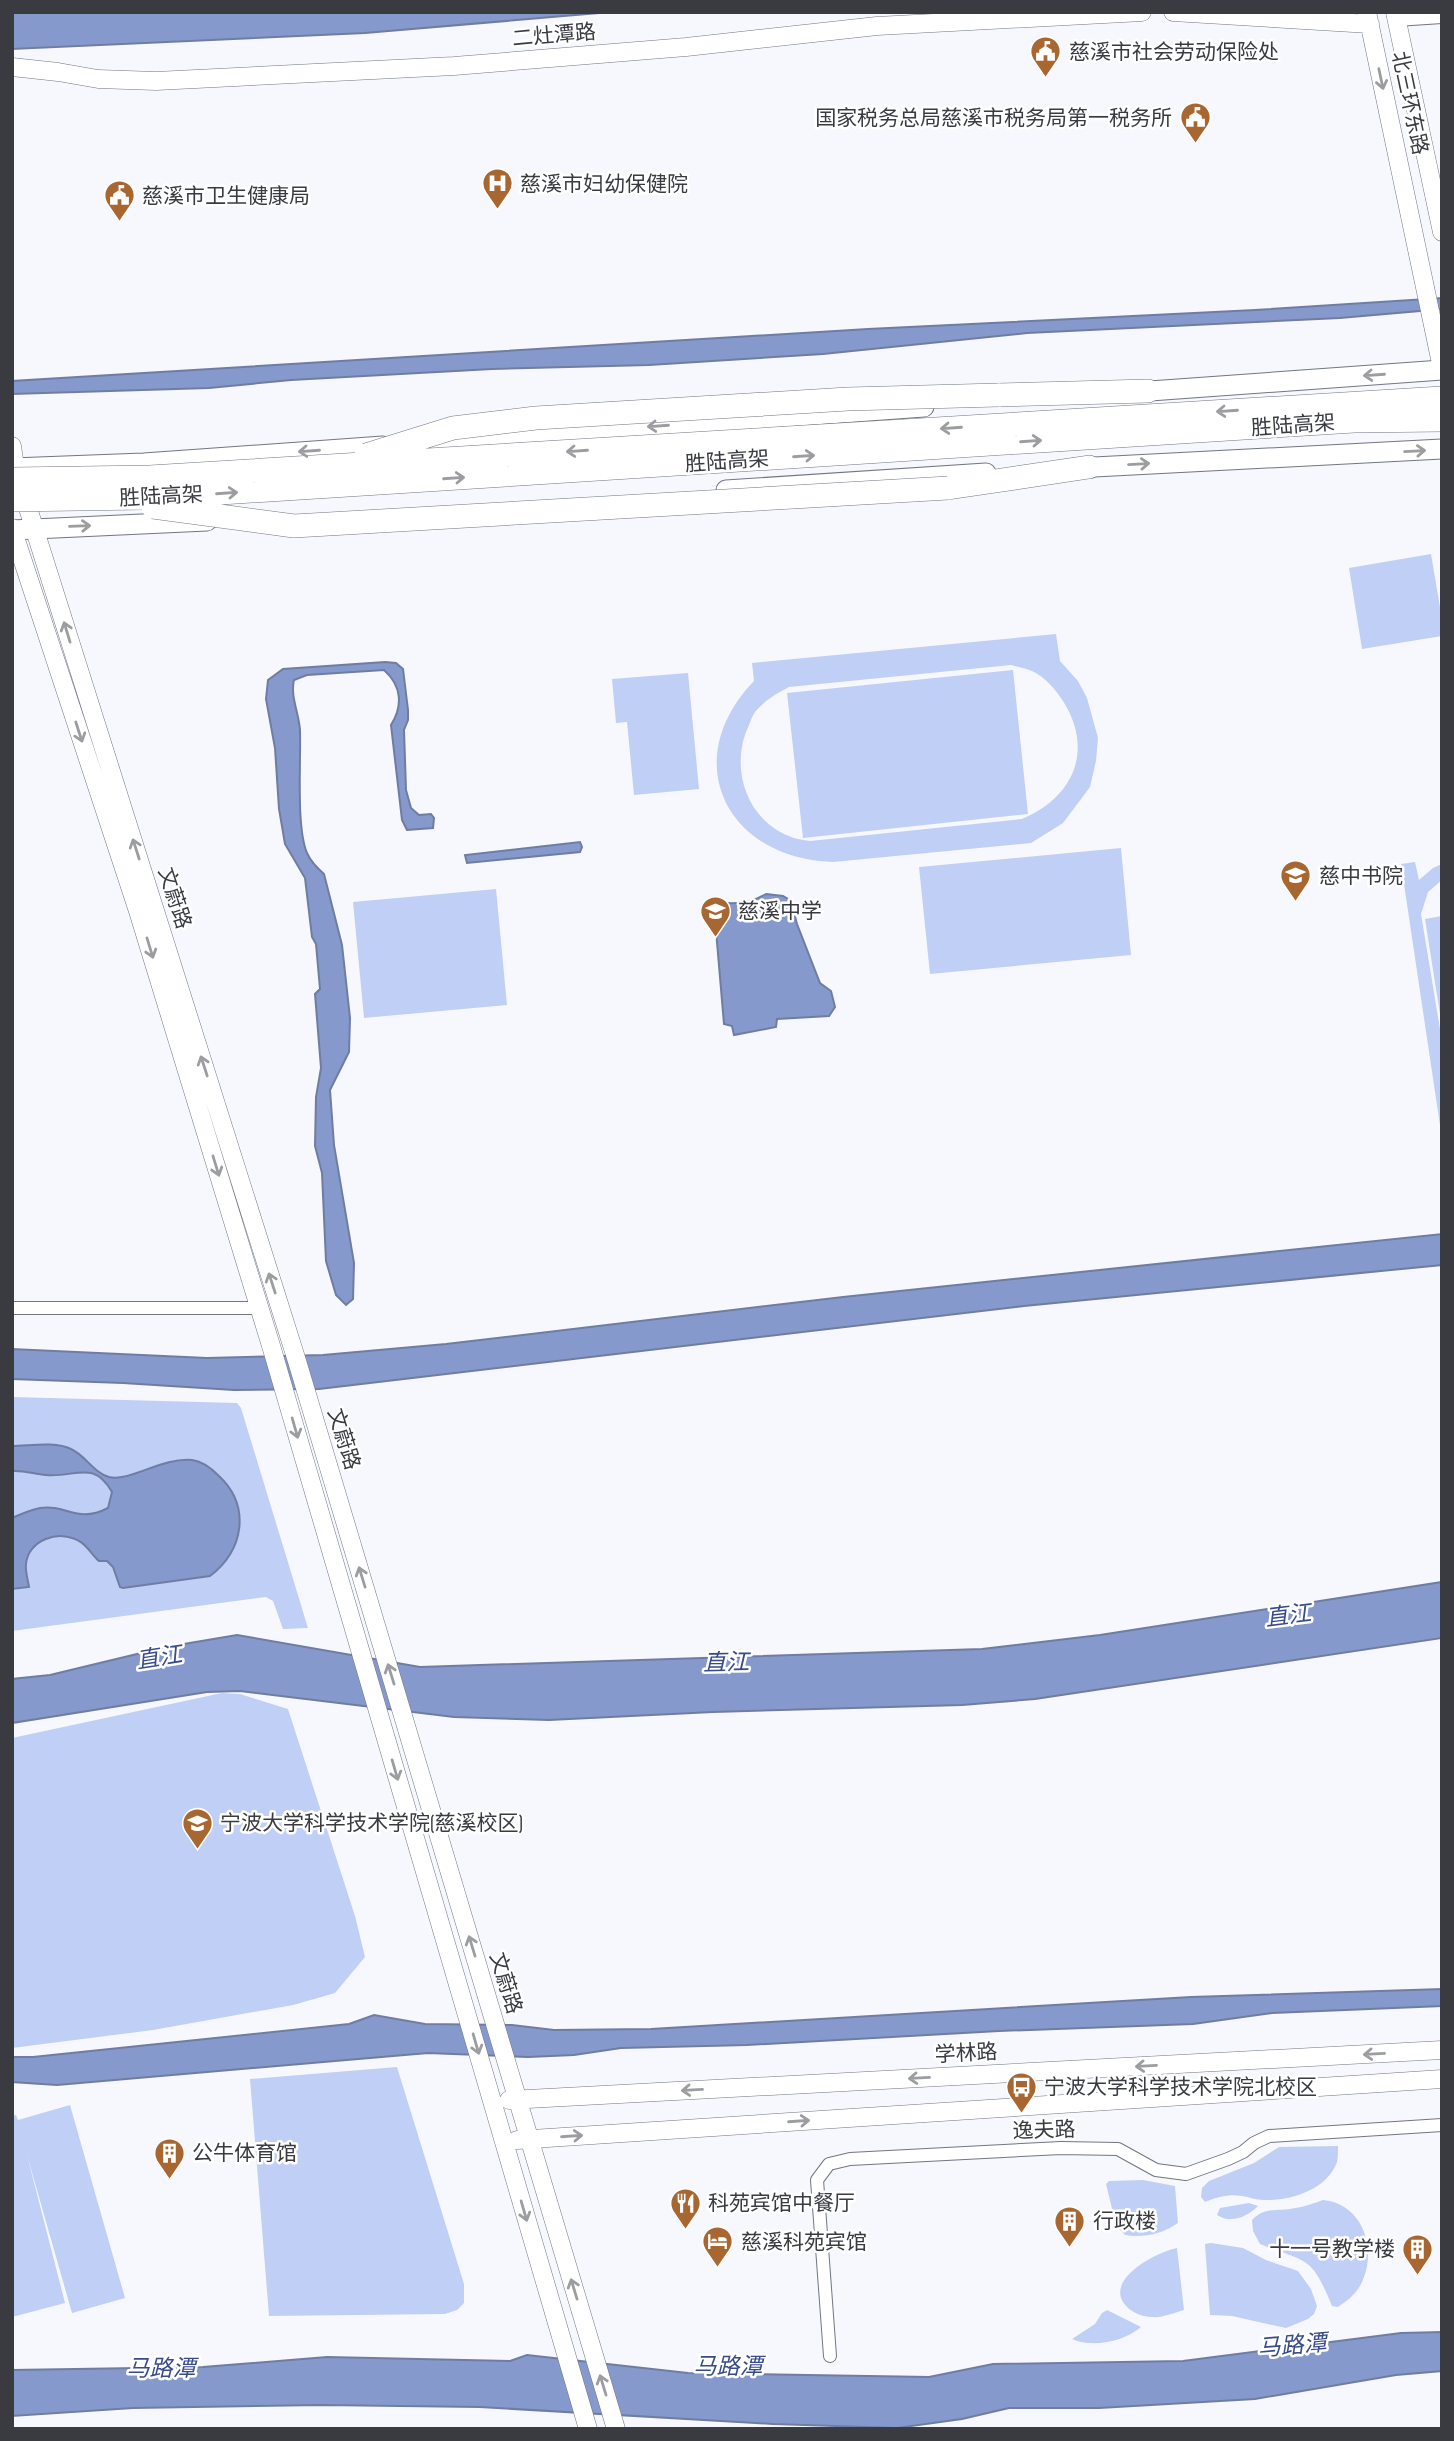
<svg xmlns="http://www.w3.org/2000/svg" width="1454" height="2441" font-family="'Sofia Sans Condensed','Noto Sans SC',sans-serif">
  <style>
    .green { fill: #c0cff5; fill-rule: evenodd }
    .water { fill: #8699cc; stroke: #6f7da2; stroke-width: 2 }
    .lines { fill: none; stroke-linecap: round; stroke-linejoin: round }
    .street-casing { stroke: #717683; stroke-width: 14 }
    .secondary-casing { stroke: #717683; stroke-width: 19 }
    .primary-casing { stroke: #717683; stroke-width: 21 }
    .highway-casing { stroke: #717683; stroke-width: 24 }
    .street { stroke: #fff; stroke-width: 12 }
    .secondary { stroke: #fff; stroke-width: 18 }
    .primary { stroke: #fff; stroke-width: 19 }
    .highway { stroke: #fff; stroke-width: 23 }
    .highway-bridge-casing { stroke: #717683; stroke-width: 24; stroke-linecap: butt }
    .highway-bridge { stroke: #fff; stroke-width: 23 }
    .oneway { stroke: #9c9da0 }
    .labels { text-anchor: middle; stroke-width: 5; stroke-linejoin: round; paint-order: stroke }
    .street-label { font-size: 21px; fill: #393b41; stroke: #fff }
    .poi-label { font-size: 21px; fill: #393b41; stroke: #fff; text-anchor: start }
    .water-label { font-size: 23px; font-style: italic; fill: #374b8b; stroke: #fff }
  </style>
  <rect width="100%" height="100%" fill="#f6f8fe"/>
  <!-- green -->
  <path class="green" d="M1431,554L1442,619V636L1362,649L1349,568Z
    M1056,634L1060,661L1078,681L1087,698L1098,738L1096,761L1090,787L1063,823L1031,843L833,862C727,859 677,761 754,681L752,663ZM1011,665C1018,667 1025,668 1032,671C1045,677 1055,689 1063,701C1094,750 1074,797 1022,819L810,841C803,840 795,839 789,836C748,820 731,772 746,732C749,726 751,718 755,712C765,700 776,694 789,687Z
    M1013,670L1028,814L803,838L787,693Z
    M688,673L699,789L634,795L627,722L616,723L612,679Z
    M1121,848L1131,955L930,974L919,867Z
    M1415,862L1419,880L1433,868L1442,864V880L1428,892L1421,914L1442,1041L1441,1132L1401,864Z
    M496,889L507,1005L364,1018L353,902Z
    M1442,916V1027L1425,919Z
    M12,1397L237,1403L241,1408L308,1628L283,1629L273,1601L266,1597L12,1631Z
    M222,1693L240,1694L288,1709L355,1916L365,1957L335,1993L293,2005L153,2030L12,2048V1738Z
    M397,2067L464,2284V2303L457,2310L445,2314L269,2316L250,2079Z
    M70,2105L125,2298L72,2313L27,2155L65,2303L12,2317V2116L16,2115L18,2120Z
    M1338,2146C1338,2151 1338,2158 1337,2162C1327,2190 1290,2201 1264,2200C1256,2200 1249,2197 1242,2196C1229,2194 1218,2197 1205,2202L1201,2197L1202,2188L1209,2181L1254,2163L1279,2147Z
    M1143,2180L1175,2186L1178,2223C1162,2234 1144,2238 1125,2235L1116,2225L1106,2184L1109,2181Z
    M1323,2200C1364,2204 1378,2251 1361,2284C1356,2294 1347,2301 1338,2307L1332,2306C1311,2255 1308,2263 1260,2244L1253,2231L1252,2220C1265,2206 1278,2212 1295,2208C1305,2207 1314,2203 1323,2200Z
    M1249,2203L1258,2206C1247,2217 1231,2224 1217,2215L1220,2208Z
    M1211,2243L1243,2248L1266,2260L1298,2271L1311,2289L1317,2306L1314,2314L1308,2319L1286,2328L1232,2316L1210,2315L1205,2244Z
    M1177,2248L1184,2310C1174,2313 1162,2318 1152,2317C1143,2317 1133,2313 1127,2307C1101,2281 1156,2252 1177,2248Z
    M1107,2310L1141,2327C1124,2342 1092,2348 1072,2339L1095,2324L1102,2313Z"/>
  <!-- water -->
  <path class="water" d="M12,12H611L365,33L12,49Z
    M1442,298V309L1340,318L1027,333L823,354L649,365L492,369L291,380L209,388L12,394V381L868,329L1255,310Z
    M385,662L396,663L403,669L408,710V720L404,730L406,790L411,808L419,815L431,814L434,818L433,828L407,830L402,820L391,725C403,706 402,686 384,670L307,675L294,680C290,696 299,713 300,730C301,761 296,827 307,853C311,862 317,868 324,874L342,945L350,1018L349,1052L330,1090L334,1145L354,1263L353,1299L346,1305L336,1295L326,1261L322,1173L315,1146L316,1097L321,1068L315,994L320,989L316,944L312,937L305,878L285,844L279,809L275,748L266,699L268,680L283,669Z
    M580,842L582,847L580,852L467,863L465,855Z
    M766,894L783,896L791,901L797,924L820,983L831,991L835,1007L829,1016L777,1019L776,1027L734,1035L732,1026L724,1024L714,907L719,902C736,905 751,903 766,894Z
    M1442,1234V1265L1024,1306L319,1389L234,1390L123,1383L12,1379V1349L207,1358L323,1355L446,1344L843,1297Z
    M12,1446C29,1446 55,1441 71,1449C85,1455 94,1473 109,1477C130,1482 162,1457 192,1460C202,1461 211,1468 219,1476C251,1506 244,1551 210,1576L123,1588L120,1587L113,1567L107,1561H99C92,1555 87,1545 79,1541C59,1529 28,1540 26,1564C25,1571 28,1580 29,1587L12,1589V1518C21,1514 31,1510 40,1508C67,1504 77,1524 108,1508L112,1492C93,1459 75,1478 46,1475C34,1474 24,1470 12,1471Z
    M1442,1582V1638L1035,1699L962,1705L713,1712L549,1720L454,1717L240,1691L207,1692L12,1723V1679L50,1675L166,1647L237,1635L420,1667L982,1649L1100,1635Z
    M1442,1989V2006L1272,2013L1193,2024L999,2031L747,2045L621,2048L574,2055L528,2057L428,2053L57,2085L12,2082V2057H33L349,2024L374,2015L425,2024L512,2025L554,2030L651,2029L1191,1997Z
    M1442,2332V2371L1396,2375L1255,2399L1099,2408H1009L962,2419L897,2428L773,2424L480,2407L322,2405L133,2408L12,2416V2370L203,2367L327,2357L510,2361L527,2355L688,2373L929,2377L993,2364L1183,2361L1401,2333Z"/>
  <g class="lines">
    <defs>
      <path id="street" d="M1396,20L1442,17
        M12,1308H259
        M830,2356L817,2180L829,2164L850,2159L1061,2148L1118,2149L1156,2170L1186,2174L1228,2159L1243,2152L1254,2143L1269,2136L1442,2125"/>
      <path id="secondary" d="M1173,12L1370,24
        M1367,12L1442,368
        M1395,12L1442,232
        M12,67L58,72L98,79L156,81L454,66L686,47L877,26L1142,12
        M12,446L15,467L297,1361L616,2429
        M12,528L138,911L272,1349L588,2429
        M509,2100L1442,2050
        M517,2140L1442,2079"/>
      <path id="primary" d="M1136,392L1442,370
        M423,443L924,407
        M12,468L144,463L383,446
        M1075,468L1442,449
        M726,490L986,473
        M12,530L207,521"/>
      <path id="highway" d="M998,395L1148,391
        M948,488L1089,467"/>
    </defs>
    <!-- street casing -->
    <use href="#street" class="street-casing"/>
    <!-- secondary casing -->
    <use href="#secondary" class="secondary-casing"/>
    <!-- primary casing -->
    <use href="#primary" class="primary-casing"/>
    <!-- highway casing -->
    <use href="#highway" class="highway-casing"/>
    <!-- street -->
    <use href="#street" class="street"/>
    <!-- secondary -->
    <use href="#secondary" class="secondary"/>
    <!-- primary -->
    <use href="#primary" class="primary"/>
    <!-- highway -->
    <use href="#highway" class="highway"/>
    <defs>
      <path id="highway-bridge" d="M366,455L453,428L536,418L848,399L998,395
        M12,479L150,477L1442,398
        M12,500L142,498L1354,421L1442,420
        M153,507L294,526L948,488"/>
    </defs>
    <!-- highway-bridge casing -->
    <use href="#highway-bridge" class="highway-bridge-casing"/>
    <!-- highway-bridge -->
    <use href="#highway-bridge" class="highway-bridge"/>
  </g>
  <!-- one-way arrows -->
  <defs><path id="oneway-shaft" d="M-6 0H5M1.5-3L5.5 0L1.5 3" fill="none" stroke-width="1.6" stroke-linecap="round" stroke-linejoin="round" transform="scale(1.75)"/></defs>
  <g class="oneway">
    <use href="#oneway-shaft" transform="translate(1381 79) rotate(78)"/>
    <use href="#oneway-shaft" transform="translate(1374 375) rotate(176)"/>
    <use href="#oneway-shaft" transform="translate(1227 411) rotate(176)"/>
    <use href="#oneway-shaft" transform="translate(658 426) rotate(176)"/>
    <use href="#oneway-shaft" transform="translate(951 428) rotate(176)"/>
    <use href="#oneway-shaft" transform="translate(1031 441) rotate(-4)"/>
    <use href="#oneway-shaft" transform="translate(309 451) rotate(176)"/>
    <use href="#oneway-shaft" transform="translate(577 451) rotate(176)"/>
    <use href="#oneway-shaft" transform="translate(1415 451) rotate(-3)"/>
    <use href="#oneway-shaft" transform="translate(804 456) rotate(-4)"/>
    <use href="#oneway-shaft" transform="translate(1139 464) rotate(-3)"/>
    <use href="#oneway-shaft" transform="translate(454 478) rotate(-4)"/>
    <use href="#oneway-shaft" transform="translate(227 493) rotate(-4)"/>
    <use href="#oneway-shaft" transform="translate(80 526) rotate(-2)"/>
    <use href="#oneway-shaft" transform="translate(67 632) rotate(-107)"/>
    <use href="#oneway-shaft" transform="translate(79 732) rotate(72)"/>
    <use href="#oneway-shaft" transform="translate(136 849) rotate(-108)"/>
    <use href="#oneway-shaft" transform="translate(150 948) rotate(73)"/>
    <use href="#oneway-shaft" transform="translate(204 1066) rotate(-108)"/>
    <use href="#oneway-shaft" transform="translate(216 1166) rotate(73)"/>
    <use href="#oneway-shaft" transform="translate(272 1283) rotate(-108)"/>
    <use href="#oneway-shaft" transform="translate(295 1428) rotate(74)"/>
    <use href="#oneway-shaft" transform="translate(362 1577) rotate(-107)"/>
    <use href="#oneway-shaft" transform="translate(391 1674) rotate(-107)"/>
    <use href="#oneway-shaft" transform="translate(395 1770) rotate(74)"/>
    <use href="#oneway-shaft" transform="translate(472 1946) rotate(-107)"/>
    <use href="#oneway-shaft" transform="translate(476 2044) rotate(74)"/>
    <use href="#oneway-shaft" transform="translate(1374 2054) rotate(177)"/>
    <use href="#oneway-shaft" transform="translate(1146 2066) rotate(177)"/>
    <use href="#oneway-shaft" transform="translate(919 2078) rotate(177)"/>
    <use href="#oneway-shaft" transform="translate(692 2090) rotate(177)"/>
    <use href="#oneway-shaft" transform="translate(799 2121) rotate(-4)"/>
    <use href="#oneway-shaft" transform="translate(572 2136) rotate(-4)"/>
    <use href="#oneway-shaft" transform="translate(524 2211) rotate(74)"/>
    <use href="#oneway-shaft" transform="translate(574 2289) rotate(-107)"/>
    <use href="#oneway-shaft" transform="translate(603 2385) rotate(-107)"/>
  </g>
  <!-- icons -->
  <defs>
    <symbol id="civic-pin" viewBox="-11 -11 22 30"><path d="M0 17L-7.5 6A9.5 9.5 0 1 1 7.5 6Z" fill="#a86731" stroke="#fff"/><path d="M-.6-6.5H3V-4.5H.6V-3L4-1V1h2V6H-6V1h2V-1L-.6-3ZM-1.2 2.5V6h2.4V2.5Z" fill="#fff"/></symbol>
    <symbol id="hospital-pin" viewBox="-11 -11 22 30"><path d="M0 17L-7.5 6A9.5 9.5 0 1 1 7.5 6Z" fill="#a86731" stroke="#fff"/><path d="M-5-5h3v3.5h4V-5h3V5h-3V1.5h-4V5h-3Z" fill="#fff"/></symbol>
    <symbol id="school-pin" viewBox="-11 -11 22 30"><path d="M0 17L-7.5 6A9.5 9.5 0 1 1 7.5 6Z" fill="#a86731" stroke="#fff"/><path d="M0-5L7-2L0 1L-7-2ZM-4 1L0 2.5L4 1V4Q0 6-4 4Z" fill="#fff"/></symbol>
    <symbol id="university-pin" viewBox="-11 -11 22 30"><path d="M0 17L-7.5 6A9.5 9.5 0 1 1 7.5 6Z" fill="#a86731" stroke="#fff"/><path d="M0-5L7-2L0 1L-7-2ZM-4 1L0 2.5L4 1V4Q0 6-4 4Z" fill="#fff"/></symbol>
    <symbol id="bus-pin" viewBox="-11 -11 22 30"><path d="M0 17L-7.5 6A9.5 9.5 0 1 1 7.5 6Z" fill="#a86731" stroke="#fff"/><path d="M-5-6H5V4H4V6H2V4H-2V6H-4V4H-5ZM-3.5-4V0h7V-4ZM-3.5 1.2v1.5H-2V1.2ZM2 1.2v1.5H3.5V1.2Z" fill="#fff"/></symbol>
    <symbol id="building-pin" viewBox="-11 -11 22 30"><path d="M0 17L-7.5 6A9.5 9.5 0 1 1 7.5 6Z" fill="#a86731" stroke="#fff"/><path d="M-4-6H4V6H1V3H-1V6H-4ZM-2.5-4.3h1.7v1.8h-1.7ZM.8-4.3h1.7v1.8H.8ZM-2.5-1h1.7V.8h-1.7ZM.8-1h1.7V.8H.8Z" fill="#fff"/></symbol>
    <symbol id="restaurant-pin" viewBox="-11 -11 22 30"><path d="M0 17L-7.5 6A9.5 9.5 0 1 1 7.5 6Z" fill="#a86731" stroke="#fff"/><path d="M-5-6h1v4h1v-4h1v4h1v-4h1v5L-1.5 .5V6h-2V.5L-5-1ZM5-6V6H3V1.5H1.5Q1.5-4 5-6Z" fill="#fff"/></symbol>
    <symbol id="hotel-pin" viewBox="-11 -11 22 30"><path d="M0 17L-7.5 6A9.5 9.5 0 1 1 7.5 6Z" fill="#a86731" stroke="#fff"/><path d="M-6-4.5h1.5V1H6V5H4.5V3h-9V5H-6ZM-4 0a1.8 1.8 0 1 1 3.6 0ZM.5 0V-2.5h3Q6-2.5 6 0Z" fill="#fff"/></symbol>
  </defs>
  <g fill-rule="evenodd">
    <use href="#civic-pin" x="1028" y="34" width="35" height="47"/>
    <use href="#civic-pin" x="1178" y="100" width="35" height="47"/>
    <use href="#hospital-pin" x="480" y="166" width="35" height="47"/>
    <use href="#civic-pin" x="102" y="178" width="35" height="47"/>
    <use href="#school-pin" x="1278" y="858" width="35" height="47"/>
    <use href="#school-pin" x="698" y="894" width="35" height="47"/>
    <use href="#university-pin" x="180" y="1806" width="35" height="47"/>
    <use href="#bus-pin" x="1004" y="2070" width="35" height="47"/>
    <use href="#building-pin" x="152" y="2136" width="35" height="47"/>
    <use href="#restaurant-pin" x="668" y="2186" width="35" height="47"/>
    <use href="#building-pin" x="1052" y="2204" width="35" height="47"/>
    <use href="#hotel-pin" x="700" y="2224" width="35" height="47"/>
    <use href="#building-pin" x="1400" y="2232" width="35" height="47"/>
  </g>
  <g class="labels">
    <!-- street labels -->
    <g class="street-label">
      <text transform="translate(554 35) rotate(-5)" y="7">二灶潭路</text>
      <text transform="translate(1410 103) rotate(78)" y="7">北三环东路</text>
      <text transform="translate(1293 425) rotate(-4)" y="7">胜陆高架</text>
      <text transform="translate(727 461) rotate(-4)" y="7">胜陆高架</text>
      <text transform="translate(161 496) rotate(-3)" y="7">胜陆高架</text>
      <text transform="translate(175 898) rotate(72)" y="7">文蔚路</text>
      <text transform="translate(344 1439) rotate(73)" y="7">文蔚路</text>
      <text transform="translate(506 1983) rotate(73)" y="7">文蔚路</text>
      <text transform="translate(966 2053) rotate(-3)" y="7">学林路</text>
      <text transform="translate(1044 2130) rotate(-2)" y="7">逸夫路</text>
    </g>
    <!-- poi labels -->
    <g class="poi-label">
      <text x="1069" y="59">慈溪市社会劳动保险处</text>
      <text x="1172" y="125" text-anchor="end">国家税务总局慈溪市税务局第一税务所</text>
      <text x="520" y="191">慈溪市妇幼保健院</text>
      <text x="142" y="203">慈溪市卫生健康局</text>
      <text x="1319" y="883">慈中书院</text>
      <text x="738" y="918">慈溪中学</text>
      <text x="220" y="1830">宁波大学科学技术学院(慈溪校区)</text>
      <text x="1044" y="2094">宁波大学科学技术学院北校区</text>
      <text x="192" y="2160">公牛体育馆</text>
      <text x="708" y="2210">科苑宾馆中餐厅</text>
      <text x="1093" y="2228">行政楼</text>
      <text x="741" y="2249">慈溪科苑宾馆</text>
      <text x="1395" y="2256" text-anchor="end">十一号教学楼</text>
    </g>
    <!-- water labels -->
    <g class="water-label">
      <text transform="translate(1288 1615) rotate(-7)" y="8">直江</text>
      <text transform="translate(159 1657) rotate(-9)" y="8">直江</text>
      <text transform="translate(726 1662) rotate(-1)" y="8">直江</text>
      <text transform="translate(1292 2345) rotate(-5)" y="8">马路潭</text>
      <text x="728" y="2374">马路潭</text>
      <text x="161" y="2376">马路潭</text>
    </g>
  </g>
  <!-- border -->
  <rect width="1454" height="2441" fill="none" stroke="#393b41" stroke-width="28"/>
</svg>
